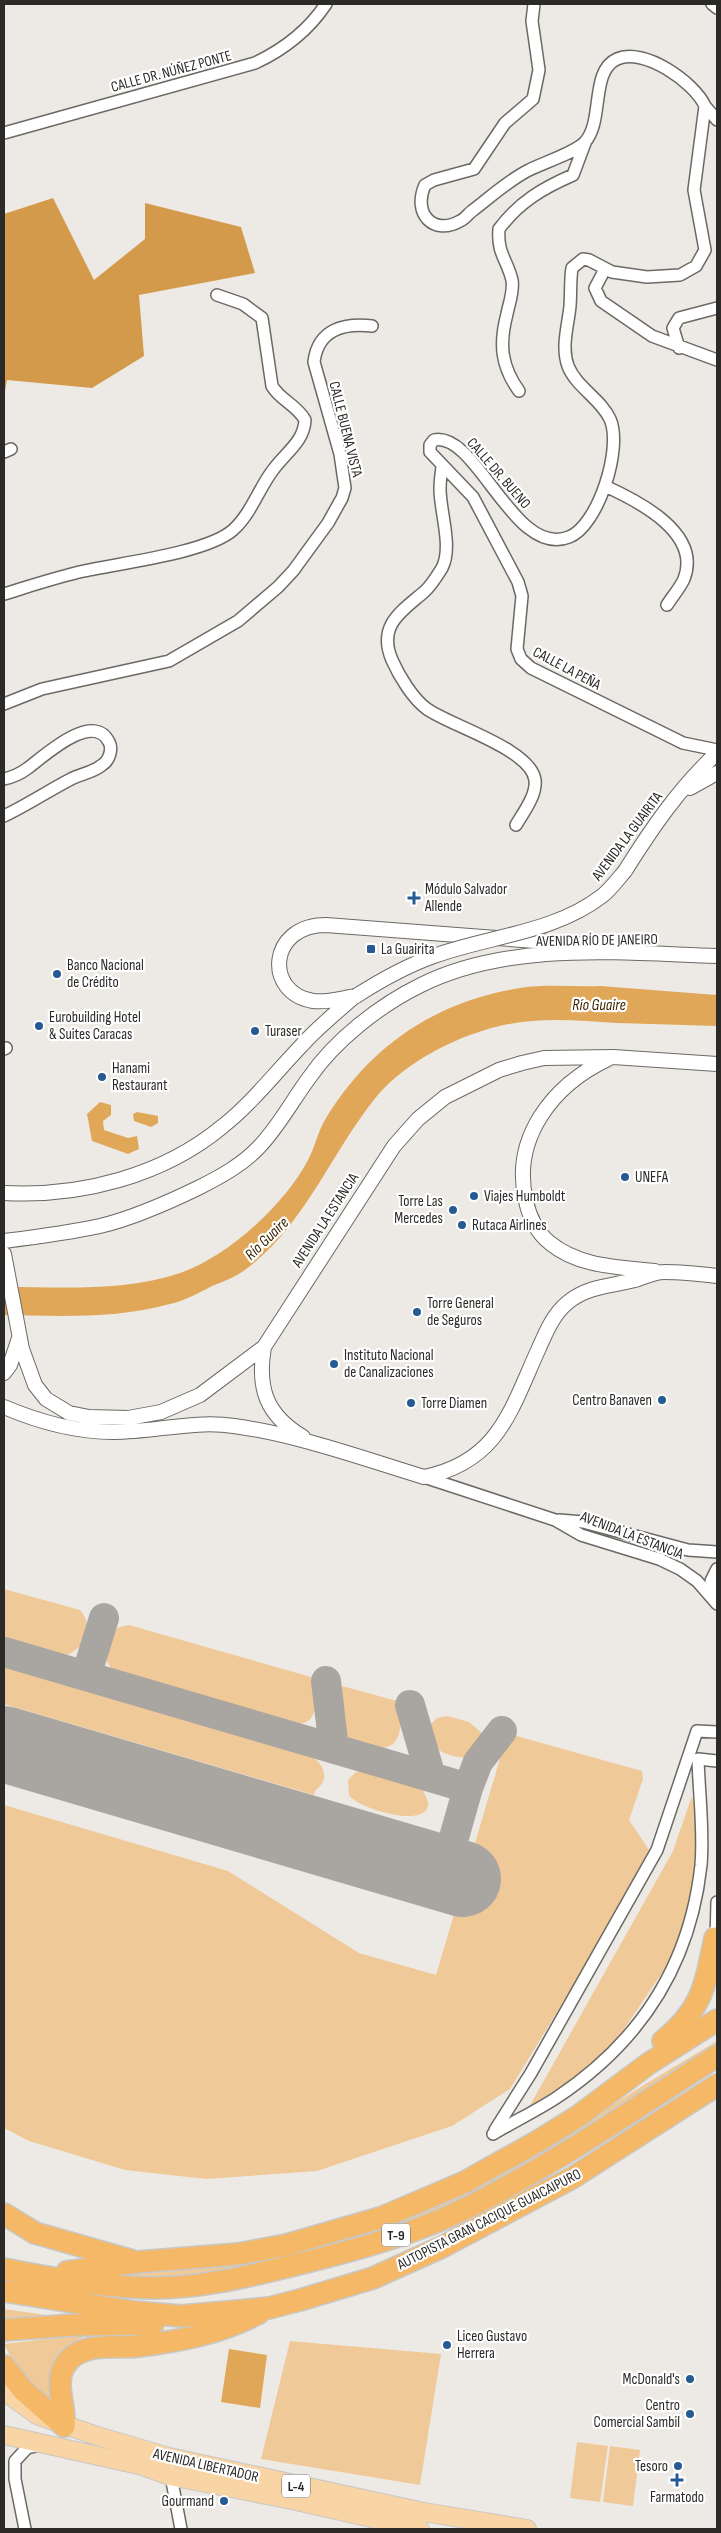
<svg xmlns="http://www.w3.org/2000/svg" width="721" height="2533" font-family="'Sofia Sans Condensed',sans-serif">
  <style>
    .green { fill: #f0c999 }
    .forest { fill: #d39a4b }
    .water { fill: #e1a759 }
    .lines { fill: none; stroke-linecap: round; stroke-linejoin: round }
    .taxiway { stroke: #a9a6a2; stroke-width: 30 }
    .runway { stroke: #a9a6a2; stroke-width: 76 }
    .minor-casing { stroke: #6c6965; stroke-width: 14 }
    .tertiary-casing { stroke: #6c6965; stroke-width: 16 }
    .primary-casing { stroke: #c8c8c7; stroke-width: 20 }
    .motorway-casing { stroke: #c8c8c7; stroke-width: 24 }
    .minor { stroke: #fff; stroke-width: 11 }
    .tertiary { stroke: #fff; stroke-width: 14 }
    .primary { stroke: #f9d4a4; stroke-width: 18 }
    .motorway { stroke: #f5b867; stroke-width: 21 }
    .tertiary-bridge-casing { stroke: #6c6965; stroke-width: 16; stroke-linecap: butt }
    .tertiary-bridge { stroke: #fff; stroke-width: 14 }
    .poi-dot { fill: #255a92; stroke: #fff; stroke-width: 2 }
    .labels { text-anchor: middle; stroke-width: 4.5; stroke-linejoin: round; paint-order: stroke }
    .shield { fill: #fff; stroke: #6b6a68; stroke-width: 1 }
    .shield-label { font-size: 14px; font-weight: bold; fill: #2b2a28 }
    .street-label { font-size: 15px; fill: #2b2a28; stroke: #fff }
    .poi-label { font-size: 15px; fill: #2b2a28; stroke: #fff; text-anchor: start }
    .water-label { font-size: 16px; font-style: italic; fill: #3d2602; stroke: #fff }
  </style>
  <rect width="100%" height="100%" fill="#edeae5"/>
  <!-- green -->
  <path class="green" d="M4,1589L80,1610C96,1627 83,1651 64,1656L4,1639Z
    M129,1625L311,1677L315,1681C314,1704 322,1728 288,1723L112,1670L104,1656C105,1638 111,1627 129,1625Z
    M4,1665L311,1756C321,1762 329,1774 321,1785C318,1789 315,1789 314,1795L4,1704Z
    M342,1686L397,1701C405,1728 401,1757 365,1746C358,1744 350,1741 346,1734C339,1722 340,1705 338,1691Z
    M447,1716L469,1722L483,1734L484,1742C481,1747 475,1754 470,1756C461,1761 438,1752 432,1745L430,1725L437,1718Z
    M513,1735L642,1771L643,1779L629,1820L649,1850L576,1981L510,2089L452,2126L317,2171L206,2179L125,2170L29,2141L4,2128V1805L228,1871L359,1953L436,1975L504,1745L507,1738Z
    M364,1771L422,1788C424,1793 429,1801 428,1806C423,1829 355,1807 349,1795L348,1780L356,1772Z
    M692,1796L700,1838L693,1903L666,1967L612,2047L593,2066L524,2116L673,1851Z
    M717,2041V2048L514,2175L430,2214L366,2238L238,2271L167,2278L91,2277L165,2272L250,2259L465,2192L529,2159L642,2086Z
    M4,2309L60,2317L4,2322Z
    M89,2334C54,2353 48,2365 49,2404L15,2366L4,2344Z
    M290,2341L441,2354L420,2485L261,2459Z
    M577,2442L608,2446L600,2502L570,2498Z
    M610,2446L640,2450L633,2506L603,2502Z"/>
  <!-- forest -->
  <path class="forest" d="M53,198L94,280L145,239V203L241,227L255,273L139,295L144,356L92,388L7,380L4,397V214Z"/>
  <!-- water -->
  <path class="water" d="M600,986L717,995V1026C684,1025 651,1024 617,1023C572,1020 528,1016 485,1030C445,1042 399,1067 373,1101C329,1157 302,1230 242,1272C233,1278 222,1282 212,1286C199,1293 184,1301 170,1304C116,1319 59,1316 4,1315V1287C62,1287 124,1292 180,1273C228,1257 285,1204 308,1160C315,1147 318,1131 326,1118C371,1045 435,1002 520,988C546,984 574,987 600,986Z
    M100,1102L111,1105V1115L103,1121L104,1130L128,1138L137,1136L139,1149L128,1154L92,1141L87,1114Z
    M137,1112L158,1116V1123L151,1127L134,1121L133,1114Z
    M229,2349L267,2355L260,2408L221,2402Z"/>
  <g class="lines">
    <!-- taxiway -->
    <path class="taxiway" d="M4,1652L468,1788L444,1873
      M86,1676L104,1618
      M326,1681L334,1749
      M410,1705L431,1777
      M468,1788L478,1762L502,1731"/>
    <!-- runway -->
    <path class="runway" d="M4,1744L463,1879"/>
    <defs>
      <path id="minor" d="M534,4L532,21L539,70L533,99L505,123L474,169L434,180L425,185C412,214 434,236 460,221C465,219 468,214 472,211C489,198 508,181 527,171C542,163 575,153 585,142C604,121 590,71 617,59C644,47 694,82 705,106L694,190L705,250L696,266L680,275L647,277L612,272L589,260L583,259L572,268C570,281 571,293 570,306C568,326 561,347 568,366C576,387 601,399 610,419C623,448 598,526 569,537C514,559 477,431 434,440L430,445V452L473,497L518,582L522,596L517,649L521,659L531,668L683,743L717,750
        M712,4L717,8
        M705,106L717,120
        M4,133L255,63C285,49 308,31 326,4
        M605,269L595,288L601,301L652,336L717,360
        M679,348L673,328L679,318L717,308
        M519,391C501,366 499,344 507,314C509,303 514,292 512,280C507,259 497,254 499,229C519,202 543,188 573,175L585,143
        M4,452L11,449
        M442,467C441,474 440,482 440,489C440,512 453,547 442,568C437,576 431,586 424,592C402,611 377,625 392,660C399,676 413,699 427,709C451,726 531,749 535,780C537,795 523,813 516,825
        M605,486C638,501 702,533 684,579C680,588 672,597 667,605
        M4,594C30,586 57,577 84,571C120,563 207,553 233,530C251,514 259,488 273,470C285,453 304,442 305,420C297,405 280,400 272,386L262,318L243,304L217,295
        M4,704L42,689L169,661L238,621L278,587L293,571L328,523L342,498L345,488L340,454L314,362C318,329 344,323 372,326
        M4,779C13,777 20,774 28,768C43,757 93,710 109,742C113,749 109,761 102,765C94,772 81,774 71,779C48,791 27,805 4,816
        M4,1049L6,1048
        M424,1477L555,1520L581,1535L659,1559L680,1569L697,1581L717,1604
        M559,1520L583,1522L688,1550L717,1552
        M714,1598L711,1581L717,1569
        M716,1941L717,1902
        M495,2130L531,2073L657,1850L697,1731L717,1732
        M493,2134C513,2122 536,2111 556,2098C639,2043 690,1966 701,1865C704,1830 699,1794 698,1759L717,1761
        M170,2471L181,2529
        M25,2529L15,2479V2461L27,2448L40,2445"/>
      <path id="tertiary" d="M690,788L717,773
        M625,871C652,828 680,787 717,753
        M356,996C342,998 327,1003 313,1001C264,993 268,925 326,925L588,945
        M608,1059C553,1085 511,1138 526,1201C529,1216 537,1233 550,1243C579,1267 619,1267 655,1271
        M4,1193C81,1197 163,1176 223,1126C252,1103 276,1072 302,1045C318,1027 337,1012 355,996
        M4,1241C36,1237 68,1233 100,1226C134,1218 167,1203 198,1188C220,1177 242,1165 259,1147C279,1126 292,1101 309,1078C335,1040 380,1005 421,985C510,941 621,953 717,956
        M4,1254L22,1349L35,1385L46,1399L69,1413L89,1417L128,1418L161,1412L200,1395L264,1347L394,1146L418,1119L445,1097L499,1070L522,1063L544,1058L613,1057L717,1064
        M264,1347C257,1388 266,1415 303,1437
        M4,1373L10,1365L19,1338
        M4,1407C39,1422 75,1432 114,1432C154,1432 194,1420 234,1426C295,1434 365,1459 424,1477C499,1462 511,1409 539,1348C546,1332 553,1315 567,1303C587,1286 611,1286 635,1280C644,1277 655,1272 664,1272C682,1272 700,1274 717,1276"/>
      <path id="primary" d="M4,2391L37,2415L94,2435L169,2457L424,2512L527,2529
        M4,2435L143,2466L170,2476L292,2500L420,2529"/>
      <path id="motorway" d="M663,2041C703,2009 705,1985 715,1938
        M4,2214L35,2233L130,2260
        M4,2269C53,2279 103,2287 153,2288C199,2288 246,2277 290,2266C344,2253 401,2238 452,2215C545,2171 631,2111 717,2056
        M67,2272L138,2262L238,2254L286,2245L383,2217L465,2182L540,2140L577,2117L648,2064L717,2020
        M4,2291L135,2312L181,2316L269,2308L300,2300L373,2278L442,2247L572,2178L717,2085
        M4,2330L73,2325L153,2324
        M4,2366L23,2390L64,2426
        M64,2426C66,2407 55,2387 63,2369C68,2358 77,2352 89,2349C105,2345 123,2348 139,2346C181,2341 221,2333 259,2313"/>
    </defs>
    <!-- minor casing -->
    <use href="#minor" class="minor-casing"/>
    <!-- tertiary casing -->
    <use href="#tertiary" class="tertiary-casing"/>
    <!-- primary casing -->
    <use href="#primary" class="primary-casing"/>
    <!-- motorway casing -->
    <use href="#motorway" class="motorway-casing"/>
    <!-- minor -->
    <use href="#minor" class="minor"/>
    <!-- tertiary -->
    <use href="#tertiary" class="tertiary"/>
    <!-- primary -->
    <use href="#primary" class="primary"/>
    <!-- motorway -->
    <use href="#motorway" class="motorway"/>
    <defs>
      <path id="tertiary-bridge" d="M356,996C381,980 406,966 434,956C489,936 554,933 602,896C611,889 618,879 625,871"/>
    </defs>
    <!-- tertiary-bridge casing -->
    <use href="#tertiary-bridge" class="tertiary-bridge-casing"/>
    <!-- tertiary-bridge -->
    <use href="#tertiary-bridge" class="tertiary-bridge"/>
  </g>
  <!-- markers -->
  <g class="poi-dot">
    <path d="M411.5 890.5h5v5h5v5h-5v5h-5v-5h-5v-5h5z"/>
    <rect x="366" y="944" width="10" height="10" rx="2.5"/>
    <circle cx="57" cy="974" r="5"/>
    <circle cx="39" cy="1026" r="5"/>
    <circle cx="255" cy="1031" r="5"/>
    <circle cx="102" cy="1077" r="5"/>
    <circle cx="625" cy="1177" r="5"/>
    <circle cx="474" cy="1196" r="5"/>
    <circle cx="453" cy="1210" r="5"/>
    <circle cx="462" cy="1225" r="5"/>
    <circle cx="417" cy="1312" r="5"/>
    <circle cx="334" cy="1364" r="5"/>
    <circle cx="662" cy="1400" r="5"/>
    <circle cx="411" cy="1403" r="5"/>
    <circle cx="447" cy="2345" r="5"/>
    <circle cx="690" cy="2379" r="5"/>
    <circle cx="690" cy="2414" r="5"/>
    <circle cx="678" cy="2466" r="5"/>
    <path d="M674.5 2472.5h5v5h5v5h-5v5h-5v-5h-5v-5h5z"/>
    <circle cx="224" cy="2501" r="5"/>
  </g>
  <g class="labels">
    <!-- shield labels -->
    <g class="shield">
      <rect x="382" y="2223.5" width="28" height="23" rx="4"/>
      <rect x="282" y="2474.5" width="28" height="23" rx="4"/>
    </g>
    <g class="shield-label">
      <text x="396" y="2240">T-9</text>
      <text x="296" y="2491">L-4</text>
    </g>
    <!-- street labels -->
    <g class="street-label">
      <text transform="translate(171 71) rotate(-15)" y="5">CALLE DR. NÚÑEZ PONTE</text>
      <text transform="translate(346 429) rotate(76)" y="5">CALLE BUENA VISTA</text>
      <text transform="translate(499 473) rotate(49)" y="5">CALLE DR. BUENO</text>
      <text transform="translate(567 668) rotate(28)" y="5">CALLE LA PEÑA</text>
      <text transform="translate(627 836) rotate(-53)" y="5">AVENIDA LA GUAIRITA</text>
      <text transform="translate(597 940) rotate(-1)" y="5">AVENIDA RÍO DE JANEIRO</text>
      <text transform="translate(325 1220) rotate(-57)" y="5">AVENIDA LA ESTANCIA</text>
      <text transform="translate(632 1535) rotate(21)" y="5">AVENIDA LA ESTANCIA</text>
      <text transform="translate(489 2219) rotate(-27)" y="5">AUTOPISTA GRAN CACIQUE GUAICAIPURO</text>
      <text transform="translate(206 2465) rotate(13)" y="5">AVENIDA LIBERTADOR</text>
    </g>
    <!-- poi labels -->
    <g class="poi-label">
      <text x="425" y="894">Módulo Salvador<tspan x="425" dy="17">Allende</tspan></text>
      <text x="381" y="954">La Guairita</text>
      <text x="67" y="970">Banco Nacional<tspan x="67" dy="17">de Crédito</tspan></text>
      <text x="49" y="1022">Eurobuilding Hotel<tspan x="49" dy="17">&amp; Suites Caracas</tspan></text>
      <text x="265" y="1036">Turaser</text>
      <text x="112" y="1073">Hanami<tspan x="112" dy="17">Restaurant</tspan></text>
      <text x="635" y="1182">UNEFA</text>
      <text x="484" y="1201">Viajes Humboldt</text>
      <text x="443" y="1206" text-anchor="end">Torre Las<tspan x="443" dy="17">Mercedes</tspan></text>
      <text x="472" y="1230">Rutaca Airlines</text>
      <text x="427" y="1308">Torre General<tspan x="427" dy="17">de Seguros</tspan></text>
      <text x="344" y="1360">Instituto Nacional<tspan x="344" dy="17">de Canalizaciones</tspan></text>
      <text x="652" y="1405" text-anchor="end">Centro Banaven</text>
      <text x="421" y="1408">Torre Diamen</text>
      <text x="457" y="2341">Liceo Gustavo<tspan x="457" dy="17">Herrera</tspan></text>
      <text x="680" y="2384" text-anchor="end">McDonald's</text>
      <text x="680" y="2410" text-anchor="end">Centro<tspan x="680" dy="17">Comercial Sambil</tspan></text>
      <text x="668" y="2471" text-anchor="end">Tesoro</text>
      <text x="677" y="2502" text-anchor="middle">Farmatodo</text>
      <text x="214" y="2506" text-anchor="end">Gourmand</text>
    </g>
    <!-- water labels -->
    <g class="water-label">
      <text x="599" y="1010">Río Guaire</text>
      <text transform="translate(266 1238) rotate(-44)" y="6">Río Guaire</text>
    </g>
  </g>
  <!-- border -->
  <rect width="721" height="2533" fill="none" stroke="#2b2a28" stroke-width="10"/>
</svg>
